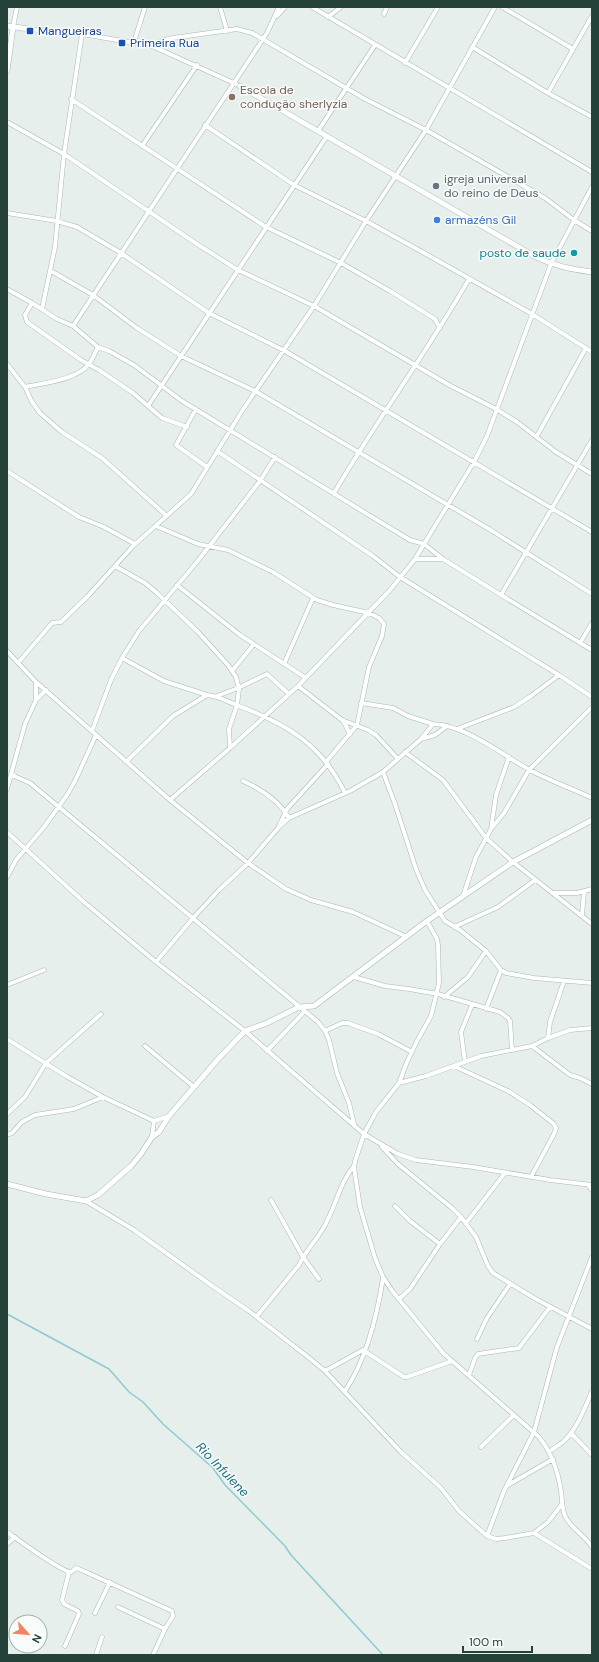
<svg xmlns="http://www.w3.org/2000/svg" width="599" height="1662" font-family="'DM Sans',sans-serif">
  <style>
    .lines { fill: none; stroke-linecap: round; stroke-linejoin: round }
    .stream { stroke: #8ec9d4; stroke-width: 1.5 }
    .minor-casing { stroke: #a8b8b2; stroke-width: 5 }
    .tertiary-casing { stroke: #a8b8b2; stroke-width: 6 }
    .minor { stroke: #fff; stroke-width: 4 }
    .tertiary { stroke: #fff; stroke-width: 5 }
    .transit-dot { fill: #1a4fb4; stroke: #f7fbf9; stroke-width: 1.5 }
    .education-dot { fill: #8d6e63; stroke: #f7fbf9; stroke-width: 1.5 }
    .worship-dot { fill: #6b7280; stroke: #f7fbf9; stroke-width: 1.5 }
    .shop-dot { fill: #3f7fe0; stroke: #f7fbf9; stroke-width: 1.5 }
    .culture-dot { fill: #0f9aa8; stroke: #f7fbf9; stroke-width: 1.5 }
    .labels { text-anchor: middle; stroke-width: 3; stroke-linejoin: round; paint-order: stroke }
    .transit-label { font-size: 12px; fill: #164399; stroke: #f7fbf9; text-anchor: start }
    .education-label { font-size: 12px; fill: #785e54; stroke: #f7fbf9; text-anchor: start }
    .worship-label { font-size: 12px; fill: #5b616d; stroke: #f7fbf9; text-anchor: start }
    .shop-label { font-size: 12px; fill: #366cbe; stroke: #f7fbf9; text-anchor: start }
    .culture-label { font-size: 12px; fill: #0d838f; stroke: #f7fbf9; text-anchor: end }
    .water-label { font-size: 13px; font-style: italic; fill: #1c6f80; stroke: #f7fbf9 }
  </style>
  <rect width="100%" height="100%" fill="#e6efeb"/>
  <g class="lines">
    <!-- stream -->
    <path class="stream" d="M7,1314L109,1369L129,1392L143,1402L163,1424L213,1468L225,1485L285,1546L291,1555L383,1655"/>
    <defs>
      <path id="minor" d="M220,7L227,31
        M312,7L592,172
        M502,7L573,49
        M384,14L387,7
        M277,16L285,7
        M328,17L341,7
        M13,27L17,7
        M29,29L82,34L152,46L236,84
        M134,42L145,7
        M152,46L164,40L173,38L237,29L252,33L365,99L426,130L545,198L574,220L592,231
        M472,47L548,93L592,117
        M405,63L438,7
        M548,93L592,16
        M71,99L266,227L341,263L390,291L435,319L440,328
        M7,122L64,154L197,244L238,270L314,306L451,386L496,409L517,422L556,452L592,474
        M205,125L294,185L366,221L426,254L532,314L592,352
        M318,131L375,45
        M142,146L197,65
        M7,213L57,221L77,227L121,253L209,313L285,351L592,532
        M51,271L93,295L137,328L181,356L255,391L489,529L592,594
        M7,289L32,303L57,319L73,326L98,347L109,351L134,365L182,401L400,534L410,540L424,544L443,559L501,595L592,650
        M32,303L25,315L27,322L81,360L99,370L133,393L162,418L187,427
        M42,309L55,247L64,154L82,34
        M73,326L267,33L279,7
        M7,364L25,387L32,402L40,413L62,432L102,458L167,516
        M25,387C43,383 77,380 89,364C93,359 95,352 98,347
        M148,406L327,136
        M196,409L176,445L207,467
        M537,436L586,348
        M217,451L373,556L400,577L559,675L592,697
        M7,471L79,517L104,527L135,544
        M334,493C377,420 427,352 469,279
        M156,526L198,544L228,550L273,572L317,600L333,605L369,613L379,618L384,624L382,636L369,667L357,725L326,762
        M415,559H443
        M115,566L145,583L156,592L198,632L228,665L236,677L239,689L237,705L229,729L230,748
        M177,585L240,635L306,678
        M501,595L592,440
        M580,643L592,623
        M7,651L36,682L170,800L248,863L286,889L311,900L353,912L407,937
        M122,658L164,681L207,695
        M18,663L52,623L61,622L88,596L133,546L191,494L242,411L314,306L366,221L426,130L495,7
        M284,664L313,598
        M232,671L254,644
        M298,686L342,720L368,730L376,735L398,759
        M217,696L238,688L267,674L289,694
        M36,700L46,690
        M361,703L393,708L408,716L433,724
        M343,720L350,734
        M457,729L514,707L531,696L559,675
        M92,731L111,680L122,658L139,631L196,563L260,481L275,457
        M421,739L435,735L447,726
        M405,752L443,780L486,838L513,862L592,924
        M127,761L173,716L207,695C219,696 228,702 239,706C287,724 322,745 345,793
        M383,772L395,804L416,869L425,890L445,921L460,930L486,951L501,970L506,973L534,978L592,983
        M12,775L30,783L318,1022L325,1031L329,1040L337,1073L349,1103L354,1124
        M243,781C261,789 279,801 289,818
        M7,789L25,724L36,700V682
        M170,800L230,748L298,686L390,590L415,559L424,544L474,462L487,436L551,264L592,187
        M279,826L287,809L328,764
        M491,829L504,813L529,770L592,707
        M7,832L84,902L156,962L245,1031L364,1134L398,1154L416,1160L473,1167L550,1180L592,1185
        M7,877L16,860L44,827L67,795L75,781L96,735
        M553,893H577L592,889
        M463,896L476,857L491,829L496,795L509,757
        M582,915L584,892
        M427,921L437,939L438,945L439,983L431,1016L417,1041L407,1062L399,1083L376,1112L364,1134L356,1158L354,1166L355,1174L360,1207L375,1258L383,1277L393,1292L444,1354L539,1437C552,1453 558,1471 561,1491C562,1500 562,1508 565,1516C571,1529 585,1535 592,1547
        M454,927L498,907L535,880
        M156,962L193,918L219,890L248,863L279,827L289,818L350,791L383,772L421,739L433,724C466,725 502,755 530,770C550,781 571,788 592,798
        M354,977L385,986L409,989L438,994L500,1012L508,1018L510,1021L512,1050
        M7,985L44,970
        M444,997L468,977L486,951
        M486,1009L501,970
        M325,1031L342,1023H348L378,1034L412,1052
        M548,1038L550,1022L564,981
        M7,1039L66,1076L103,1097L154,1121L169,1116
        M145,1046L194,1087
        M532,1046L570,1075L580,1078L592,1084
        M267,1051L305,1011
        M465,1062L461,1032L472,1005
        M454,1066L508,1091L530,1105L554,1124L556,1128L554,1134L531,1177
        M399,1083L426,1076L481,1056L532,1046L548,1038L570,1030L592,1028
        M7,1114L25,1097L46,1063L101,1014
        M7,1135L12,1133L22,1122L35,1115L74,1109L103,1097
        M152,1137L154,1121
        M382,1147L398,1164L452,1208L461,1217L476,1237L488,1266L493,1273L534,1298L592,1329
        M588,1185L592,1190
        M271,1200L303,1257L319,1279
        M86,1201L134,1230L211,1285L249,1311L308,1357L325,1371L401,1452L441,1488L459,1511L487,1536L496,1539L505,1538L534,1533L548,1522L562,1504
        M395,1206L410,1221L440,1244
        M466,1223L505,1173
        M399,1299L410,1289L440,1244L461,1217
        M257,1316L299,1265C307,1248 321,1236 328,1219C337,1201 341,1181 354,1166
        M477,1339L487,1318L510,1284
        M325,1371L363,1350L404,1377H407L452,1361
        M469,1375L475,1358L478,1354L519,1348L550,1307
        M345,1391C367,1358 377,1317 383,1278
        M571,1433L592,1455
        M481,1447L514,1415
        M550,1451C554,1448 559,1445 563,1442C577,1429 585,1408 592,1391
        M508,1485L553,1459
        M7,1532C17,1539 63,1573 71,1572C73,1571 74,1570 76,1568L79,1569L172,1611L173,1616L165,1629L153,1655
        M534,1533L592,1569
        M487,1536L504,1491L534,1432L557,1347L592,1257
        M7,1544L15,1537
        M118,1607L165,1629
        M95,1613L110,1582
        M65,1646L79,1614L78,1611L64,1604L62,1600L69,1572
        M96,1655L102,1637"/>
      <path id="tertiary" d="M7,26L29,29
        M7,71L13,27
        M240,86L534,256C554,266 570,269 592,272
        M7,1184L46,1194L86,1201L98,1195L131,1166L141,1154L152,1137L159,1132L169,1116L219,1058L245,1031L267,1023L299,1007L314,1006L427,921L513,862L592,820"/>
    </defs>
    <!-- minor casing -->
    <use href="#minor" class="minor-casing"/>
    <!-- tertiary casing -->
    <use href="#tertiary" class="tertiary-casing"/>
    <!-- minor -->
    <use href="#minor" class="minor"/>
    <!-- tertiary -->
    <use href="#tertiary" class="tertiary"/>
  </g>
  <!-- markers -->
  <g class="transit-dot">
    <rect x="26" y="27" width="8" height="8" rx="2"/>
    <rect x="118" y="39" width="8" height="8" rx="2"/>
  </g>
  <circle class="education-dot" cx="232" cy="97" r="4"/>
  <circle class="worship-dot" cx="436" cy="186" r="4"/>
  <circle class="shop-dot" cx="437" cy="220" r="4"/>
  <circle class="culture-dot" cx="574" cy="253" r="4"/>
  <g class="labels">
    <!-- transit labels -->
    <g class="transit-label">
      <text x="38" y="35">Mangueiras</text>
      <text x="130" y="47">Primeira Rua</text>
    </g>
    <!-- education labels -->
    <g class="education-label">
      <text x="240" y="94">Escola de<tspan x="240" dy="14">condução sherlyzia</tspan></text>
    </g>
    <!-- worship labels -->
    <g class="worship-label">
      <text x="444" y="183">igreja universal<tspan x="444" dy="14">do reino de Deus</tspan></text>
    </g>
    <!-- shop labels -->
    <g class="shop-label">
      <text x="445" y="224">armazéns Gil</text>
    </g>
    <!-- culture labels -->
    <g class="culture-label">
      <text x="566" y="257">posto de saude</text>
    </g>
    <!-- water labels -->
    <g class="water-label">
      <text transform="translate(223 1469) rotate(46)" y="5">Rio Infulene</text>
    </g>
  </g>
  <!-- border -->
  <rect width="599" height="1662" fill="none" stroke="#24423a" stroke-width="16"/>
  <!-- north arrow -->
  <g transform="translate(28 1634) rotate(117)"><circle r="19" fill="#f7fbf9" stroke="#a3b1ad"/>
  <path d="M0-3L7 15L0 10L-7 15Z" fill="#f4845f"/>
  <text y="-6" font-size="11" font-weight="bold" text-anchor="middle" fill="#24423a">N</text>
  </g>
  <!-- scale -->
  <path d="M463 1646v6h69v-6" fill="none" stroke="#24423a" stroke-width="2"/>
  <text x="469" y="1646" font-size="12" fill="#24423a" stroke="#f7fbf9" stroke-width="3" paint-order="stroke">100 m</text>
</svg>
